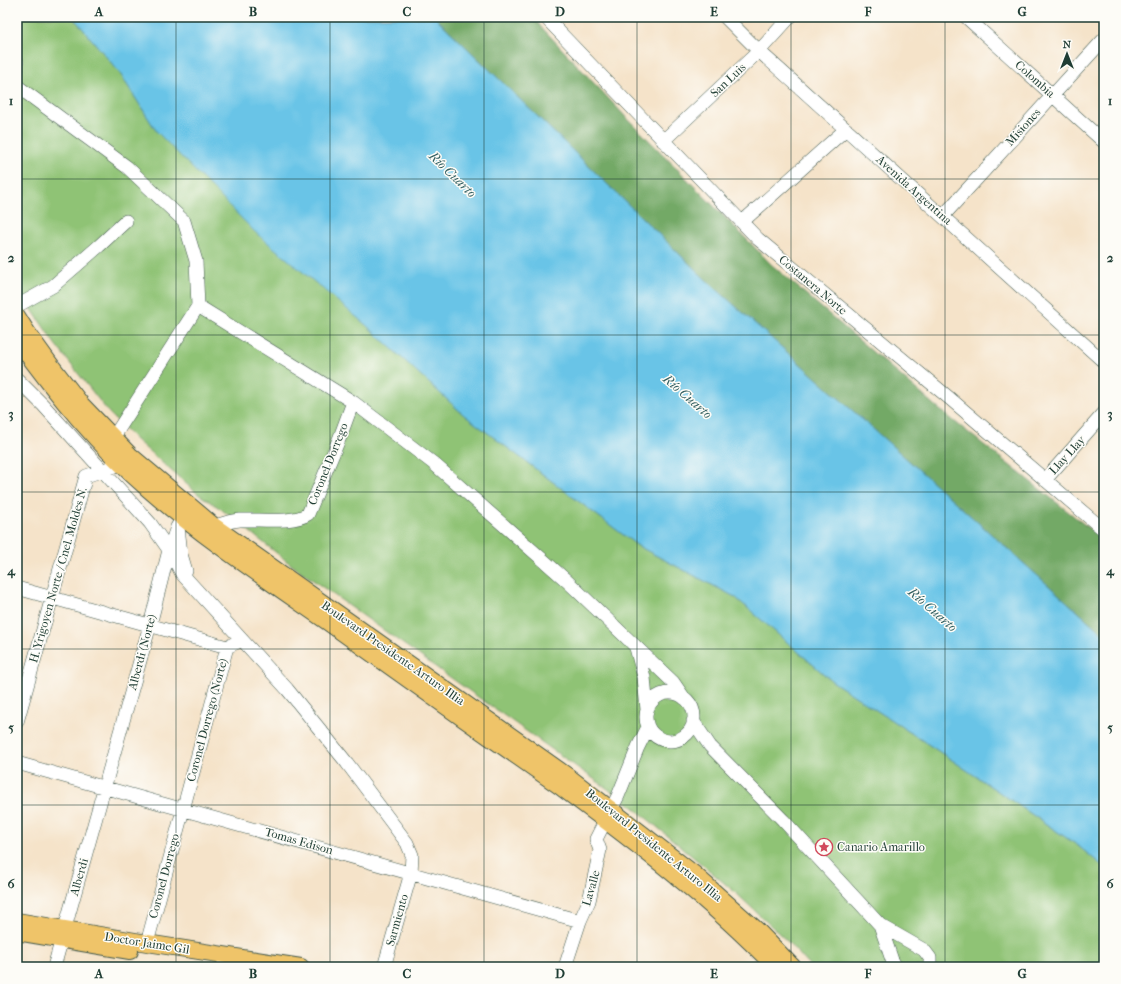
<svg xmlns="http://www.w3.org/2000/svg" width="1121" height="984" font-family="'IM FELL French Canon',serif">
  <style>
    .green { fill: #8fc374; stroke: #578054 }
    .forest { fill: #73a966; stroke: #49734d }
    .water { fill: #69c4e7; stroke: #44808e }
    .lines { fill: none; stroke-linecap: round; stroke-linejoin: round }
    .minor-casing { stroke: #3f564a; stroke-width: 14 }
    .major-casing { stroke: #3f564a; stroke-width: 18 }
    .minor { stroke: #fff; stroke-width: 13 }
    .major { stroke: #efc469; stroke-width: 16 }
    .grid { fill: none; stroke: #1f3d34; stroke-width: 1; stroke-opacity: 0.55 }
    .labels { text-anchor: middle; stroke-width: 3; stroke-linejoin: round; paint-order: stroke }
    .street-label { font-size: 12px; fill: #1f3d34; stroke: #fdfcf7 }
    .poi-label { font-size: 12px; fill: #1f3d34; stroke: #fdfcf7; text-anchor: start }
    .water-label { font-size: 13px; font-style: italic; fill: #325f61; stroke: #fdfcf7 }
    .neatline { fill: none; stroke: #1f3d34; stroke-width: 1.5 }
    .grid-label { font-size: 13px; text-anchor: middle; font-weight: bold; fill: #1f3d34 }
  </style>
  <rect width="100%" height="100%" fill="#fdfcf7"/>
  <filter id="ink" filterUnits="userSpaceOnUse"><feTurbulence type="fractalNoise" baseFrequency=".025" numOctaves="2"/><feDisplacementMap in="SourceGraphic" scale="8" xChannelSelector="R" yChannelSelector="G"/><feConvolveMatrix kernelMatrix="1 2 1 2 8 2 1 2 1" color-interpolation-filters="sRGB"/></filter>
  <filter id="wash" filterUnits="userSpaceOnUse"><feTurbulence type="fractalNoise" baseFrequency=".012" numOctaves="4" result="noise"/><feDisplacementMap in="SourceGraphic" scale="16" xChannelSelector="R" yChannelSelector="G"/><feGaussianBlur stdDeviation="0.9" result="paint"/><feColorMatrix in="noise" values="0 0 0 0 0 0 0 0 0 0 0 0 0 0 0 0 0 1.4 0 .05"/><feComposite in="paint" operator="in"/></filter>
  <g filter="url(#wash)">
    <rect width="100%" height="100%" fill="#f5e3c9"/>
    <!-- green -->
    <path class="green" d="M17,17H73L119,72L157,132L464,415L638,546L735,597L832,681L946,756L1077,845L1104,867V967H811L789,943L735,892L632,806L293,566L221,509L198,494L135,439L110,414L55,344L17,287Z"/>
    <!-- forest -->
    <path class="forest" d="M435,17H532L624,115L772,265L940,410L1104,540V635L705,279Z"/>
    <!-- water -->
    <path class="water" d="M73,17H435L705,279L1104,635V867L1077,845L946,756L832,681L735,597L638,546L464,415L366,325L255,232L157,132L119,72Z"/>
  </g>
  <g filter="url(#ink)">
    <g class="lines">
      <defs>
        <path id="minor" d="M545,17L758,239L948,397L1104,530
          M725,17L759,51L1104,362
          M966,17L1104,142
          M17,62V68
          M17,86L127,167L184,221L196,261L198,306L113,438
          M663,141L759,51L790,17
          M943,216L1104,39
          M742,222L846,129
          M17,306L53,286L99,246L126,221
          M198,306L353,402L433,463L567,581L673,682L684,698
          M17,379L43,405L150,523L169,550L182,574L287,689L347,763L407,843L412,855L411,873L384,967
          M1045,480L1104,413
          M178,527L181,554L186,571
          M207,529C218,525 228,521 240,520C259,519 292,524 308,514L340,437L353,402
          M17,588L227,647
          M636,648L644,677L647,710
          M646 717a24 24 0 1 1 48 0a24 24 0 1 1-48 0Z
          M693,721L710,746L783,820L880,925L924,950L930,958V967
          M17,722L86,476L121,464L127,459
          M17,763L580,921
          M880,925L892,960L896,967
          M147,943L227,647L242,640
          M54,967L150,625L169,550L177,527L183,518
          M223,967L226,955
          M565,967L580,921L589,901L600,850L596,839L618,796L638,747L648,727"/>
        <path id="major" d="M17,316L27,332L50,364L81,404L106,430L130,455L214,526L569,777L693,873L758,931L793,967
          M17,340C56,394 98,446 149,490C204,538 266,579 326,621C404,677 483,733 562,788C636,843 711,900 775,967
          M17,921L147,943L301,967
          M17,932L130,951"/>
      </defs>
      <!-- minor casing -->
      <use href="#minor" class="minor-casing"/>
      <!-- major casing -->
      <use href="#major" class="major-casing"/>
      <!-- minor -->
      <use href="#minor" class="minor"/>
      <!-- major -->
      <use href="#major" class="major"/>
    </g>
  </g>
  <!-- grid -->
  <path class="grid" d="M176,17V967M330,17V967M484,17V967M637,17V967M791,17V967M945,17V967M17,179H1104M17,335H1104M17,492H1104M17,649H1104M17,805H1104"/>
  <!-- icons -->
  <defs>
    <symbol id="sight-ring" viewBox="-11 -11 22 22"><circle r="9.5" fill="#fdfcf7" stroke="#d1495b" stroke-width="1.5"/><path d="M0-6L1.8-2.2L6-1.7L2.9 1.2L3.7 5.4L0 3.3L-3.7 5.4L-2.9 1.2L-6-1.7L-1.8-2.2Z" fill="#d1495b"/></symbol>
  </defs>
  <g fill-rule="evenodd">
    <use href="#sight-ring" x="814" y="837" width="20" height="20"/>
  </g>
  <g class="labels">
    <!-- street labels -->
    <g class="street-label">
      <text transform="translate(1035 79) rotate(42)" y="4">Colombia</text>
      <text transform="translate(728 80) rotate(-43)" y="4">San Luis</text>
      <text transform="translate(1023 127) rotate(-48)" y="4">Misiones</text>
      <text transform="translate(914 190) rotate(42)" y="4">Avenida Argentina</text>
      <text transform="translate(813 285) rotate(40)" y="4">Costanera Norte</text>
      <text transform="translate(1067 455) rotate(-48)" y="4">Llay Llay</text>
      <text transform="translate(328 464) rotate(-68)" y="4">Coronel Dorrego</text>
      <text transform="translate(58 575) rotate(-74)" y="4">H. Yrigoyen Norte / Cnel. Moldes N.</text>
      <text transform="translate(142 652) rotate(-75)" y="4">Alberdi (Norte)</text>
      <text transform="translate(393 653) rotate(35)" y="4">Boulevard Presidente Arturo Illia</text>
      <text transform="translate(207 720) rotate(-75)" y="4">Coronel Dorrego (Norte)</text>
      <text transform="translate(299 841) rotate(16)" y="4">Tomas Edison</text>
      <text transform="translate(654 845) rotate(39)" y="4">Boulevard Presidente Arturo Illia</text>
      <text transform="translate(164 876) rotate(-75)" y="4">Coronel Dorrego</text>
      <text transform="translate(79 877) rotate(-74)" y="4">Alberdi</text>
      <text transform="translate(591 888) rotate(-74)" y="4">Lavalle</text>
      <text transform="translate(397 920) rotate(-74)" y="4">Sarmiento</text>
      <text transform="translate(147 943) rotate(9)" y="4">Doctor Jaime Gil</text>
    </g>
    <!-- poi labels -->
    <g class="poi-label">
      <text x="837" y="851">Canario Amarillo</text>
    </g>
    <!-- water labels -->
    <g class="water-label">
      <text transform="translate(453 174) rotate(44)" y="5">Río Cuarto</text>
      <text transform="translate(688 396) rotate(41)" y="5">Río Cuarto</text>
      <text transform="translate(933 609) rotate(41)" y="5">Río Cuarto</text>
    </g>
  </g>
  <!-- margin -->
  <rect width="1121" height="984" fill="none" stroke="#fdfcf7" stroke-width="44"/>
  <!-- north arrow -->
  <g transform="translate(1067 54)" stroke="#fdfcf7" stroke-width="3" paint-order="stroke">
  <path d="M0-3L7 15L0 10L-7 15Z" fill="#1f3d34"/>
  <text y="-6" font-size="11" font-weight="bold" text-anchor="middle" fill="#1f3d34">N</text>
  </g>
  <rect x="22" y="22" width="1077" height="940" class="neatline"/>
  <g class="grid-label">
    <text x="99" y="16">A</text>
    <text x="253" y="16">B</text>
    <text x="407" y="16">C</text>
    <text x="560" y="16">D</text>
    <text x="714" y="16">E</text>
    <text x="868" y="16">F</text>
    <text x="1022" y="16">G</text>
    <text x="11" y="105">1</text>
    <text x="1110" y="105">1</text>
    <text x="11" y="262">2</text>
    <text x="1110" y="262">2</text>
    <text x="11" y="418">3</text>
    <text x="1110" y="418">3</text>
    <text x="11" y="575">4</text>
    <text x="1110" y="575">4</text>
    <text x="11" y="732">5</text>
    <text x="1110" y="732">5</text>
    <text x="11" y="888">6</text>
    <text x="1110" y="888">6</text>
    <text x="99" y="978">A</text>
    <text x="253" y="978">B</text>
    <text x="407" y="978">C</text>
    <text x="560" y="978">D</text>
    <text x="714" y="978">E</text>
    <text x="868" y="978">F</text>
    <text x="1022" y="978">G</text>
  </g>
</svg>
